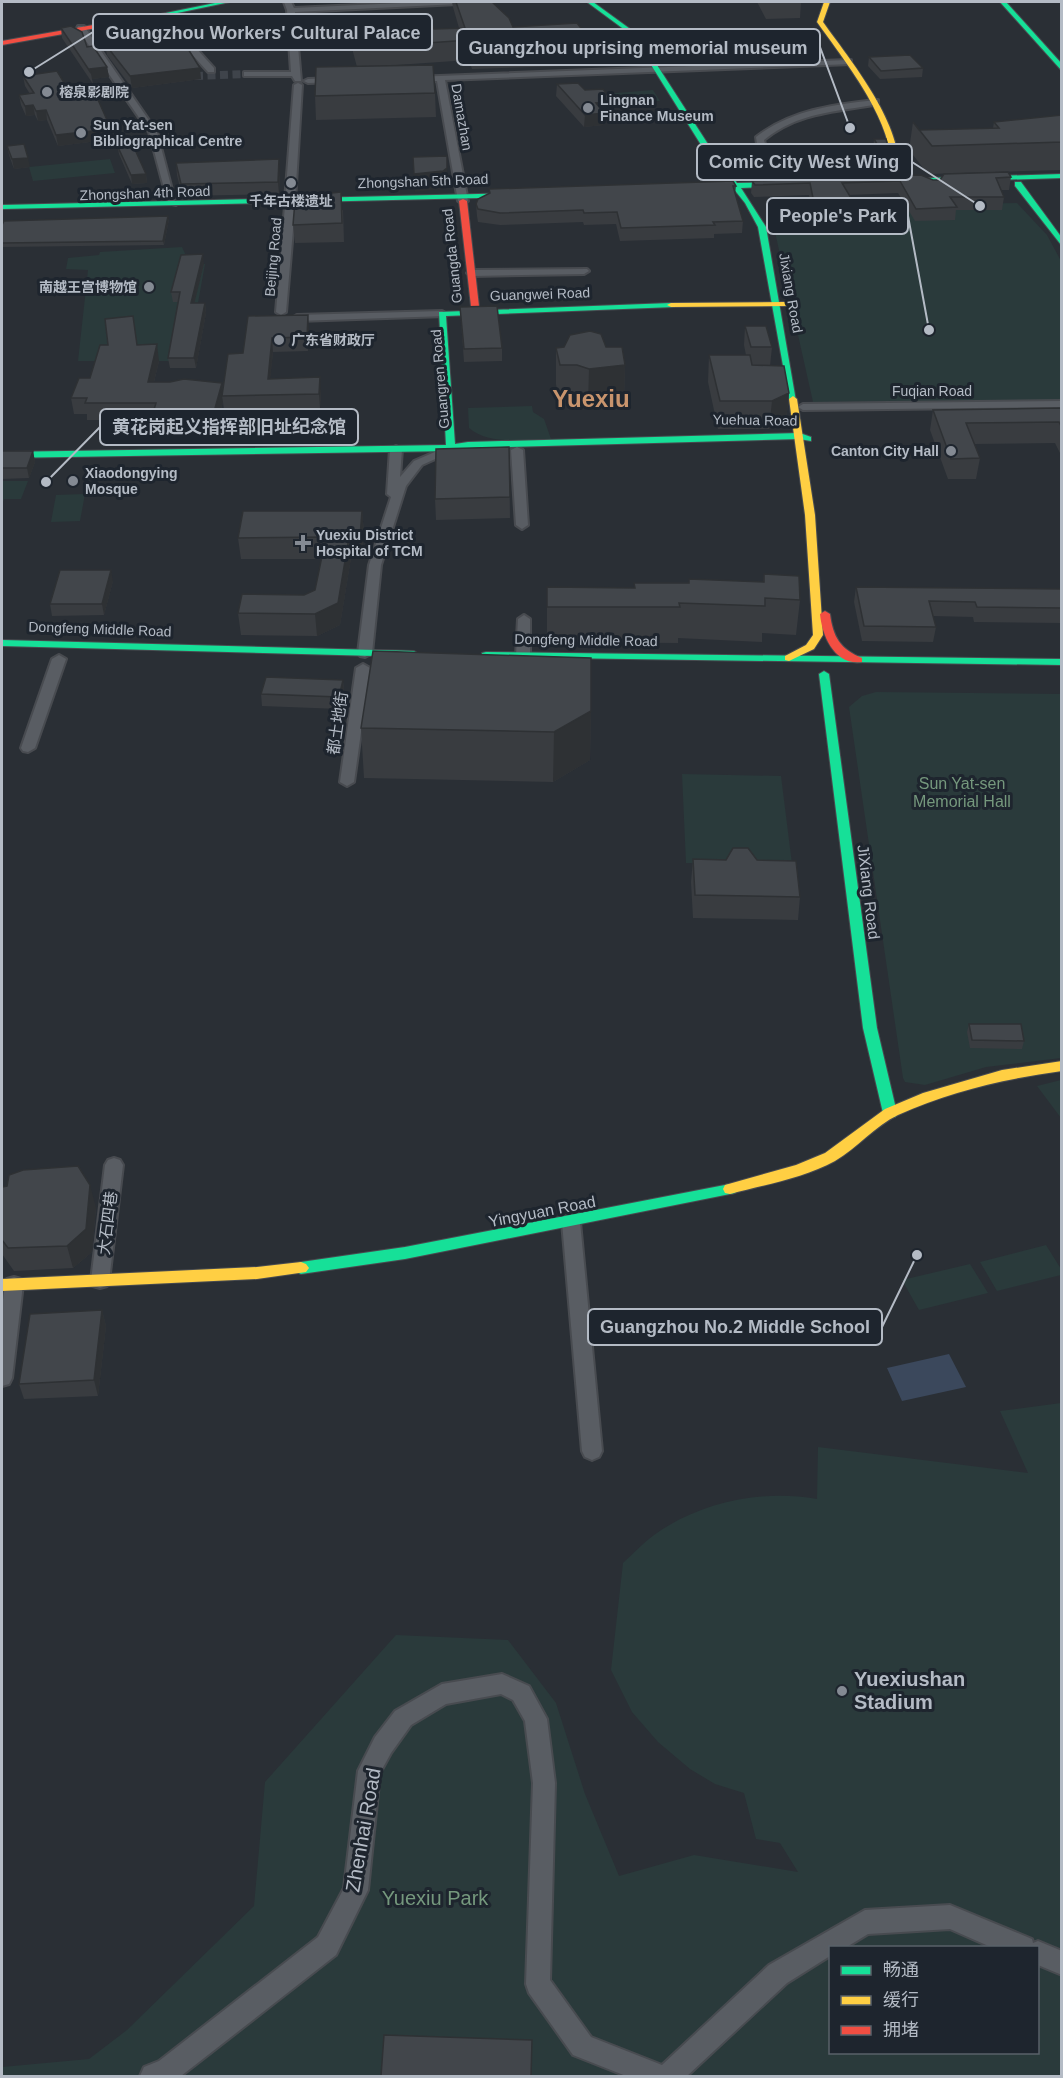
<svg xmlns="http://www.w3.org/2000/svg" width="1063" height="2078" font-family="Arial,'Noto Sans SC',sans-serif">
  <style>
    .green { fill: #2a3a3b; fill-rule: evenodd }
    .water { fill: #3b485c }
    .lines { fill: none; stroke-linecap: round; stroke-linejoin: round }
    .street-tunnel { stroke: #3f444b; stroke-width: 8; stroke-dasharray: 8 4.5; stroke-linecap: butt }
    .street-casing { stroke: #484b50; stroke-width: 4 }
    .fast-casing { stroke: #484b50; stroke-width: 2 }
    .slow-casing { stroke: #484b50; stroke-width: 2 }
    .jam-casing { stroke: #484b50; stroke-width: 2 }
    .street { fill: #595d63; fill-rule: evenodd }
    .fast { fill: #16e098; fill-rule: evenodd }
    .slow { fill: #ffcf43; fill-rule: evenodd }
    .jam { fill: #f24e42; fill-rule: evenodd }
    .wall { fill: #393c40 }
    .shaded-wall { fill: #2e3134 }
    .building { fill: #42464b; stroke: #2e3134; stroke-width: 1.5 }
    .poi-dot { fill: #848a93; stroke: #1e252e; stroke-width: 2 }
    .labels { text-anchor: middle; stroke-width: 6; stroke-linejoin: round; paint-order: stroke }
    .far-poi-label { font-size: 14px; font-weight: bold; fill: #b4bbc5; stroke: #1e252e; text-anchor: start }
    .far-street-label { font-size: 14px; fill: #b4bbc5; stroke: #1e252e }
    .street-label { font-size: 16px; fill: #b4bbc5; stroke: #1e252e }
    .park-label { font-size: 16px; fill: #75987d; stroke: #1e252e }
    .near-poi-label { font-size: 20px; font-weight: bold; fill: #b4bbc5; stroke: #1e252e; text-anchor: start }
    .near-street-label { font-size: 20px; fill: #b4bbc5; stroke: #1e252e }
    .near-park-label { font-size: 20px; fill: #75987d; stroke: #1e252e }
    .far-town-label { font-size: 24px; font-weight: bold; fill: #c8946d; stroke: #1e252e }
    .leader { fill: none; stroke: #b4bbc5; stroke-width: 2 }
    .callout-dot { fill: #b4bbc5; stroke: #1e252e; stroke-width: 2 }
    .callout { fill: #1e252e; stroke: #b4bbc5; stroke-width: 2 }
    .callout-label { font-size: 18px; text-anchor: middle; font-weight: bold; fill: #b4bbc5 }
  </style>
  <rect width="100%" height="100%" fill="#2a2f35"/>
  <!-- green -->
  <path class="green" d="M759,28L768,40L720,42L712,30Z
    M653,90L660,101L635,102V105H614L611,101L591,95Z
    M110,159L115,173L33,181L29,167Z
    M1017,203L1047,235L1061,261V400L813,402L775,232L786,230L778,207Z
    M182,247L189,262L205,264L198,303L180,361H78L88,270L66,269L68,258L99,255L100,252Z
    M532,406L533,412L544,419L551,439C525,439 490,446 469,428L468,408Z
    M2,481H28L21,499H4L2,505Z
    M85,494L80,521L51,522L56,495Z
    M876,692L1061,694V1058L986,1067L925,1085L905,1082L903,1078L849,707L862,696Z
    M682,774L781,776L792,864L686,863Z
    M1061,1080H1062L1061,1118L1037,1086Z
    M1046,1245L1061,1269V1275L997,1291L980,1262Z
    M970,1264L988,1293L919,1310L902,1280Z
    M1061,1403V2076H2V2067L89,2059L127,2030L254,1906L265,1782L396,1635L508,1640L556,1703L585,1794L619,1876L694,1855L798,1872L780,1843L756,1839L744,1793L715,1784L690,1769L658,1742L632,1712L611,1670L623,1563C633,1554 643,1543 654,1535C700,1502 761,1489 817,1499L818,1447L1028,1473L1000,1411ZM830,1948H1038V2052H830Z"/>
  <!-- water -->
  <path class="water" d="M949,1354L966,1387L902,1401L887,1368Z"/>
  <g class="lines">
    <!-- street-tunnel -->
    <path class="street-tunnel" d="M195,76L247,74"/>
    <defs>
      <path id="street" d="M284,2H291L294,8L422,2H462L458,4L295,12L301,81H295L292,76H244V72H291L287,10Z
        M257,18H260V22L178,31L174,29Z
        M78,26H84L157,132L176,205L168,203L149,132L77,28Z
        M189,47H195L214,68V72H208L189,51Z
        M848,60H851V64L445,80L468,201L463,204L458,201L437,81H414L410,79L414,77Z
        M340,78V82H337L308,83L304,81L308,79Z
        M298,83L302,85L295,201L291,203L295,206L286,312L281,315L276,312L285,206L289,203L285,201L294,85Z
        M875,100H878V104C836,112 798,112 764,140L767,152L764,155L712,159L708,156L712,153L758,151L756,137C791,110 832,105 875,100Z
        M587,269L589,271L584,274L472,276L467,273L472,270Z
        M442,311L447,314L446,316L297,321L292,318L297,315Z
        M1062,401V407L803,410L798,407L803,404Z
        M451,445L457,448L455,450L422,465L406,486L381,565L372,653L365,657L360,656L358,653L369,565L391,497L387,494L390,449L396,446L402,449L400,477L414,461Z
        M517,447L523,450L528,525L522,529L516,525L511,450Z
        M524,615L530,619V656L523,660L516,656L518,619Z
        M59,655L66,659L35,748L28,752L23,751L21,748L52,659Z
        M363,664L370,668L354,782L347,786L340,782L356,668Z
        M114,1158L120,1160L123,1165L109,1281L107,1286L100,1288L93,1286L91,1281L105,1165L108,1160Z
        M571,1215L577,1217L580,1222L602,1451L599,1457L592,1460L585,1457L582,1451L562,1222L565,1217Z
        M14,1277L21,1279L23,1284L12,1378L9,1384L2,1386C0,1365 0,1297 7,1279Z
        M502,1674L529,1686L547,1719L555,1783L550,1980L591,2037L662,2065L769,1965L865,1910L950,1905L1032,1939L1033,1943L1038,1941L1062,1951V1975L1038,1965V1948H993L950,1929L868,1934L845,1948H830V1956L787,1983L687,2076H626L573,2055L529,1993L526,1984L533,1783L525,1721L513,1700L501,1694L446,1704L411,1725L391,1753L380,1773L368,1890L336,1955L181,2076H140L144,2067L159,2061L318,1937L344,1888L358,1771L375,1737L395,1711L442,1684Z"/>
      <path id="fast" d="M220,2H230L139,21L136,19Z
        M587,2H593L637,34L715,155L737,183L787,182L791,184L787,186L741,188L766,227L796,401L789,399L758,227L745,203L733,188L697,189L696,187L700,185L730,184L708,156L633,36Z
        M1000,2H1006L1062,64V71Z
        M1062,174V178L898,183L894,181L898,179Z
        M1015,182H1021L1062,238V246L1015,186Z
        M520,193L524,195L523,197L2,209V205Z
        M671,303L675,305L674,307L446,316L455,444L468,442L800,433L811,437V441L799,439L468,448L451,451L2,458V452L446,445L439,312Z
        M2,640L414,651L419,654L414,657L2,646Z
        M486,652L1062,659V665L482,657V653Z
        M824,671L829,674L877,1028L897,1113L895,1117H885L883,1113L863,1028L819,674Z
        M730,1184L735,1185L737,1189L735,1193L405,1259L301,1274L296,1272L293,1268L296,1264L301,1262L405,1247Z"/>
      <path id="slow" d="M824,2H830L823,22C853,64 905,126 899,179L894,183L887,181L891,178C898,126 846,63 817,22Z
        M784,302H787V306L671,307L667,305L671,303Z
        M793,396L797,399L815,515L823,635L814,649L789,661L785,660V656L806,645L813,635L805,515L789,399Z
        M1062,1061V1071C1005,1079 951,1091 898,1115C875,1126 857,1148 835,1161C804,1178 764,1185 730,1194L725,1193L723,1189L725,1185L796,1165L825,1153L885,1109L923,1093L1002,1070Z
        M301,1262L306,1264L309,1268L306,1272L257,1279L2,1291V1279L257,1267Z"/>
      <path id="jam" d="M139,17L141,20L2,45V41Z
        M463,199L467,201L480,315L476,317L472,315L459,201Z
        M825,611L830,614C833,637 840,649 862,658V662C835,666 822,636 820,614Z"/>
    </defs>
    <!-- street casing -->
    <use href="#street" class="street-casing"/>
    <!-- fast casing -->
    <use href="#fast" class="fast-casing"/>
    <!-- slow casing -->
    <use href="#slow" class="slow-casing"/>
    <!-- jam casing -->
    <use href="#jam" class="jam-casing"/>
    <!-- street -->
    <use href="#street" class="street"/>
    <!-- fast -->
    <use href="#fast" class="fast"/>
    <!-- slow -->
    <use href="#slow" class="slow"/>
    <!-- jam -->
    <use href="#jam" class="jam"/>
  </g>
  <!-- wall -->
  <path class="wall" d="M452,2H492L513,27L594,45L593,65L472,69L469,60L382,66L435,93L436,117L316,120L315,96L357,67L353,52L352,32L386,30V18L434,29L459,28L453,7Z
    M757,2H801L800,18L766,19Z
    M235,15L285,27V42L262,43L236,26Z
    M61,28L87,47L107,67L109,77L92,79L93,84L62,38Z
    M105,44L201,79L132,88L107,55Z
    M869,57L923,68L922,77L880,79L868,66Z
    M23,76L72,96L113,139L58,146L47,120L38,121L35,115L26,116L21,105L19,95L30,94L25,86Z
    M557,84L585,90L613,113L604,114L603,125L584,127L556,96Z
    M1062,115V170L928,174L909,150L913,122L919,130L993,128L994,122Z
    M874,139H886L890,171L886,176L753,180L738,159L739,147L795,163V156H876L873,151Z
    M117,145L146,174L147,183L132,184L119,154Z
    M7,146L30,167L14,169L9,155Z
    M176,163L280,172L279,194L182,196L177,175Z
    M1011,177L1009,190H1001L1004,197L1002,210H956L955,220L915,221L898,193L849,195L851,198L850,211L812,210L809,195L754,197L751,193L752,181L933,180Z
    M736,186L735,195L743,221L742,233L714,234V238L620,241L616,224L584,225L583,222L500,225L478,222L477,216L476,204Z
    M343,210L344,242L295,243L293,225Z
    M169,219L164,245L2,247V225Z
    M204,264L194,303H205L206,313L196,368H170L168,358L178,302H173L171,292Z
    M460,307L502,348V361L464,362Z
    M248,316L309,328L308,351L273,352L270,378L321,391L320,408L224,410L223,402L214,436H153L151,420H87V414H74L71,398L90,378L159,361L154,382L222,383L223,392L243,353Z
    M745,326L772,347L770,366L789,393L786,421L769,429H718L708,382L709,355H746L744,345Z
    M606,347L625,365L624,401L588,405L576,401L559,402L556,384V348Z
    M1062,408V457L1055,443L974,444L980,458L976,479H948L930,430L933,410Z
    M509,447L510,518L436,520L435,499Z
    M2,451H33L35,462L29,478L2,479Z
    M362,511L364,532L361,558H351L340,625L317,636L241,635L238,613L304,595L315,590L322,559H241L238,538Z
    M764,574L800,600L796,635L762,633V642L678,638V643L547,642V587L634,588V583L763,582Z
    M113,581L104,615L52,616L50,604Z
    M856,587L1062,589V623L974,622L973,617L933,616L936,627L933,642L862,641L854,602Z
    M343,680L344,691L340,709L262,706L261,694Z
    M591,711L590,760L553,782L364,778L361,728Z
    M693,859L757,860L800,897L798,920L693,918L691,882Z
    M969,1024L1024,1041L1022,1049L970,1048L967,1032Z
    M2,1187L96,1208L92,1252L73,1268L14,1271L2,1254Z
    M102,1310L106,1326L98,1396L24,1399L19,1384Z"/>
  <!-- shaded-wall -->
  <path class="shaded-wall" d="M284,16L285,42L262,43L261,32Z
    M107,67L109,77L92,79L90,69Z
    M200,68L201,79L132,88L130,76Z
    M613,102V113L604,114L603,125L584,127L585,115L596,103Z
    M33,105L35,115L26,116L25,106Z
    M46,110L47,120L38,121L36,111Z
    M111,129L113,139L58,146L56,135Z
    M28,158L30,167L14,169L12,159Z
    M279,159L280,172L279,194L278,182Z
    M891,159L890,171L886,176L887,164Z
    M447,168L448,186L444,189L415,192L414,174Z
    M146,174L147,183L132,184L131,175Z
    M168,216L169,219L164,245L163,241Z
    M203,254L204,264L192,313L191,303Z
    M205,303L206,313L196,368L194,358Z
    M308,315L309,328L308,351L307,337Z
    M272,338L273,352L269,392L268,379Z
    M157,344L159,361L150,398L148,382Z
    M625,365L624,401L588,405L589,369Z
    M320,377L321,391L320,408L319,394Z
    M222,383L223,396H222L223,402L214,436L212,419Z
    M789,393L786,421L769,429L772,401Z
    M33,451L35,462L29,478L27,468Z
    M362,511L364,532L361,558L360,537Z
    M349,537L351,558L340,625L317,636L315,614Z
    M111,570L113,581L104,615L102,604Z
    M343,680L344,691L340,709L339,697Z
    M591,711L590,760L553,782L554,732Z
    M90,1185L96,1208L92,1252L73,1268L67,1246Z
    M102,1310L106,1326L98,1396L94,1380Z"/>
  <!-- building -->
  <path class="building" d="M456,2H492L509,18L513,27L577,23L594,45L471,49L469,40L356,48L352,32L389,30L386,18L430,16L434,29L465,28Z
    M281,13L284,16V31L261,32L235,15Z
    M71,26L82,32L87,47L93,46L107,67L90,69L91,73L61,28Z
    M180,36L200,68L130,76L105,44Z
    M910,55L923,68L881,71L869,57Z
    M433,65L435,93L315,96L316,67Z
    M57,71L72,96L95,93L111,129L56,135L46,110L36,111L33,105L25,106L19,95L34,93L23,76Z
    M578,83L585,90L603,89L613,102L596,103L604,113L585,115L557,84Z
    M1062,115V142L932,146L913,122L919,130L999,128L994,122Z
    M874,139H886L891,159L887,164L754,168L739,147L759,146L765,154L801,165L795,156L860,154L885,157Z
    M132,143L146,174L131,175L117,145Z
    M24,144L28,158L12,159L7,146Z
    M447,156V168L443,171L414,174L413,157Z
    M279,159L278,182L181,184L176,163Z
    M1008,172L1011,177L996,178L1004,197H950L957,207L916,209L900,181L842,183L851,198H813L810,183L755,185L752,181L921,175L933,180H940L944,174Z
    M733,181L736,186H733L743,221L713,222L715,225L621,228L617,212L584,213L583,210L500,213L478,209L476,204L478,199L490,193L489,189Z
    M341,192L342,223L293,225L295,201L303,196Z
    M168,216L163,241L2,243V225L4,221Z
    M203,254L191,303H205L194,358H168L180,292H171L181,255Z
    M497,306L502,348L464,349L460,307Z
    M308,315L307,337L272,338L268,379L320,377L319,394L222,396L228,354L243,353L248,316Z
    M133,316L137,345L157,344L148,382H170L184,379L222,383L212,419H151L156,403H85L87,398H71L79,378H90L100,345H108L105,319Z
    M745,326H766L772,347H751Z
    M590,331L601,334L606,347H622L625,365L589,369L577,365H560L556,348L564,347L570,335Z
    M709,355H750L752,365L784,366L789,393L772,401H720Z
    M1062,408V428L1059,422L966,423L980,458L951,459L933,410Z
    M509,447L510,497L435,499L436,449Z
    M2,451H33L27,468H2Z
    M243,511H362L360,537H349L338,603L315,614L238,613L242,594L304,595L315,590L326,537L238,538Z
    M60,570H111L102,604H50Z
    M764,574L799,576L800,600L765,598V606L679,603L680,607H547V587L635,588L634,583H689V579L764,582Z
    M856,587L1062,589V608L977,607L975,602L929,601L936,627L864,626Z
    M373,651L591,658V711L554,732L361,728Z
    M266,677L343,680L339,697L261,694Z
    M733,848H748L757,860L796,861L800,897L695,895L693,859L726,860Z
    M969,1024H1021L1024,1041L972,1040Z
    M78,1166L90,1185L86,1229L67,1246L8,1248L2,1240V1187L7,1186L9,1175L23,1170Z
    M102,1310L94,1380L19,1384L30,1314Z
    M384,2035L532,2040L531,2076H381Z"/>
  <!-- markers -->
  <g class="poi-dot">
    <circle cx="47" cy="92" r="6"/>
    <circle cx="588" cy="108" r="6"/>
    <circle cx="81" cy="133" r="6"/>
    <circle cx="291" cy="183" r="6"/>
    <circle cx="149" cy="287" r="6"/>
    <circle cx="279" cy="340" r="6"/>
    <circle cx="951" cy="451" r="6"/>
    <circle cx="73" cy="481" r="6"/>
    <path d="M300 534h6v6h6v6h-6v6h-6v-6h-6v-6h6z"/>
    <circle cx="842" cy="1691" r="6"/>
  </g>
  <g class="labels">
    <!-- far-poi labels -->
    <g class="far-poi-label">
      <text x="59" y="97">榕泉影剧院</text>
      <text x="600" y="105">Lingnan<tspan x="600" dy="16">Finance Museum</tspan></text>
      <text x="93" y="130">Sun Yat-sen<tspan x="93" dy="16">Bibliographical Centre</tspan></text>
      <text x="291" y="206" text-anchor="middle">千年古楼遗址</text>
      <text x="137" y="292" text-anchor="end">南越王宫博物馆</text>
      <text x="291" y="345">广东省财政厅</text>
      <text x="939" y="456" text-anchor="end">Canton City Hall</text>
      <text x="85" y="478">Xiaodongying<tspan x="85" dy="16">Mosque</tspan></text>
      <text x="316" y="540">Yuexiu District<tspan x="316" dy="16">Hospital of TCM</tspan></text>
    </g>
    <!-- far-street labels -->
    <g class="far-street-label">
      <text transform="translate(462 117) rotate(80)" y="5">Damazhan</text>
      <text transform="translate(423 181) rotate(-2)" y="5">Zhongshan 5th Road</text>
      <text transform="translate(145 193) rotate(-2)" y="5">Zhongshan 4th Road</text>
      <text transform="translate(452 256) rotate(-96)" y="5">Guangda Road</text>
      <text transform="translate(273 257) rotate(-85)" y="5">Beijing Road</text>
      <text transform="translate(791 293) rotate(80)" y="5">Jixiang Road</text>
      <text transform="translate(540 294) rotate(-2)" y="5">Guangwei Road</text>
      <text transform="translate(440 379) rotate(-95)" y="5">Guangren Road</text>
      <text x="932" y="396">Fuqian Road</text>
      <text transform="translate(755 420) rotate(1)" y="5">Yuehua Road</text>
      <text transform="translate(100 629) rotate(2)" y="5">Dongfeng Middle Road</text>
      <text transform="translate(586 640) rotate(1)" y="5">Dongfeng Middle Road</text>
    </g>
    <!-- street labels -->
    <g class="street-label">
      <text transform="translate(337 723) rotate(-82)" y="6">都土地街</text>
      <text transform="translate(869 892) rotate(83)" y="6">JiXiang Road</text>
      <text transform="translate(542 1211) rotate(-11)" y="6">Yingyuan Road</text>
      <text transform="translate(107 1223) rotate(-83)" y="6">大石四巷</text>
    </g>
    <!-- park labels -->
    <g class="park-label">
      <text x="962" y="789">Sun Yat-sen<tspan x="962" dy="18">Memorial Hall</tspan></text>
    </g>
    <!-- near-poi labels -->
    <g class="near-poi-label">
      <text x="854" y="1686">Yuexiushan<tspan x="854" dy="23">Stadium</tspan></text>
    </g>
    <!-- near-street labels -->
    <g class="near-street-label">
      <text transform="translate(363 1830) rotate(-80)" y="7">Zhenhai Road</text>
    </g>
    <!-- near-park labels -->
    <g class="near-park-label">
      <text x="435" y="1905">Yuexiu Park</text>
    </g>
    <!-- far-town labels -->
    <g class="far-town-label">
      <text x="591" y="407">Yuexiu</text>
    </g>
  </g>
  <!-- callouts -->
  <path class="leader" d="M29 72L93 32M850 128L820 47M980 206L912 162M929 330L908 216M46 482L100 427M917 1255L882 1327"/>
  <g class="callout-dot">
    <circle cx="29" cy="72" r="6"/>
    <circle cx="850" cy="128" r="6"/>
    <circle cx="980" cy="206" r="6"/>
    <circle cx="929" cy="330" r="6"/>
    <circle cx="46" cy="482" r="6"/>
    <circle cx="917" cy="1255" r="6"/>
  </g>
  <g class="callout">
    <rect x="93" y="14" width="339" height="36" rx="6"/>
    <rect x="457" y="29" width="363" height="36" rx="6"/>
    <rect x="697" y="144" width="215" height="36" rx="6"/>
    <rect x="767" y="198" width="141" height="36" rx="6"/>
    <rect x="100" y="409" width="258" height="36" rx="6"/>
    <rect x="588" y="1309" width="294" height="36" rx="6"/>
  </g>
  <g class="callout-label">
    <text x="263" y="39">Guangzhou Workers' Cultural Palace</text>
    <text x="638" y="54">Guangzhou uprising memorial museum</text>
    <text x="804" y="168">Comic City West Wing</text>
    <text x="838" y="222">People's Park</text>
    <text x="229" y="433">黄花岗起义指挥部旧址纪念馆</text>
    <text x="735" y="1333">Guangzhou No.2 Middle School</text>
  </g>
  <!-- border -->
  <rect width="1063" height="2078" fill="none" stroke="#b4bbc5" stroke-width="6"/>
  <!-- legend -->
  <rect x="829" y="1946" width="210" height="108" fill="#1e252e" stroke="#5a616a" stroke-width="1.5"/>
  <rect x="841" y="1966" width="30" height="9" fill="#16e098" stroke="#5a616a" stroke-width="1.5"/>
  <text x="883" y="1976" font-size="18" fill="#b4bbc5">畅通</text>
  <rect x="841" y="1996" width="30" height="9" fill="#ffcf43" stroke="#5a616a" stroke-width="1.5"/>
  <text x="883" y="2006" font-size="18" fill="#b4bbc5">缓行</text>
  <rect x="841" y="2026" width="30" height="9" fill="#f24e42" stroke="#5a616a" stroke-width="1.5"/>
  <text x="883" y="2036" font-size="18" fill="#b4bbc5">拥堵</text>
</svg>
